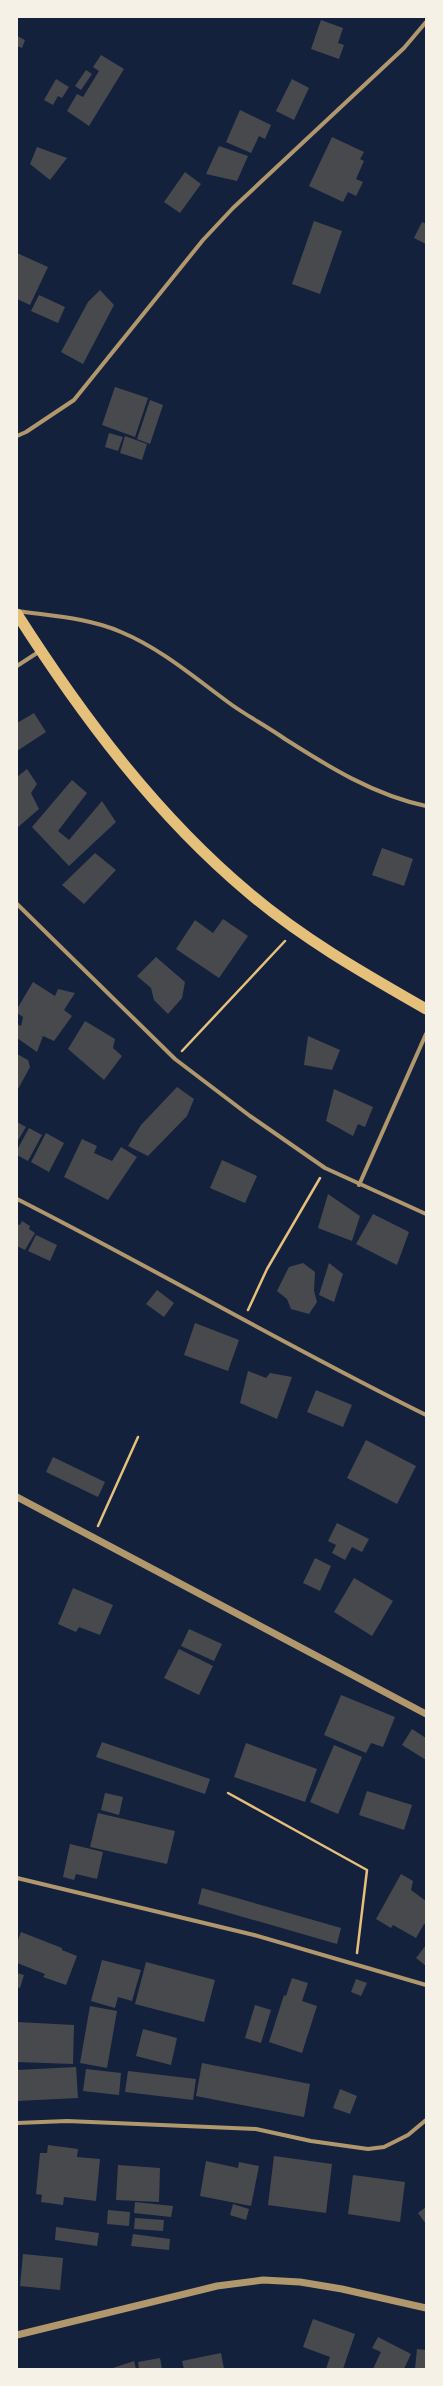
<svg xmlns="http://www.w3.org/2000/svg" width="443" height="2386" font-family="Poppins,sans-serif">
  <style>
    .building { fill: #48494c }
    .lines { fill: none; stroke-linecap: round; stroke-linejoin: round }
    .path { stroke: #e5c07b; stroke-width: 2.5 }
    .minor { stroke: #b1986c; stroke-width: 4 }
    .tertiary { stroke: #b1986c; stroke-width: 7 }
    .trunk { stroke: #e5c07b; stroke-width: 11 }
  </style>
  <rect width="100%" height="100%" fill="#14213d"/>
  <!-- building -->
  <path class="building" d="M321,20L343,28L338,43L344,45L339,59L311,49Z
    M17,36L25,40L22,48L17,46Z
    M101,55L124,69L89,126L67,111L77,94L83,97L99,71L93,67Z
    M86,70L92,74L81,90L75,86Z
    M56,79L69,87L62,98L58,96L53,105L44,100Z
    M292,79L309,88L294,120L276,111Z
    M240,110L271,125L265,139L259,136L251,153L226,142Z
    M332,137L364,152L360,159L364,161L356,179L363,182L356,196L348,192L343,202L309,186Z
    M219,146L248,156L237,181L206,174Z
    M37,147L67,158L50,180L30,164Z
    M185,172L201,184L180,213L164,202Z
    M314,221L342,231L320,294L292,284Z
    M422,222L426,224V244L414,238Z
    M17,253L48,267L30,305L17,299Z
    M100,290L114,305L83,364L61,352L88,302Z
    M39,295L65,307L58,323L31,311Z
    M115,387L148,398L135,437L102,425Z
    M150,400L163,405L150,444L137,439Z
    M109,433L123,437L118,451L105,447Z
    M125,436L147,444L142,460L120,453Z
    M34,713L46,732L17,751V723Z
    M27,769L37,784L31,793L39,809L17,828V777Z
    M72,780L87,793L58,831L69,840L102,801L116,822L69,866L32,827Z
    M382,848L413,859L404,886L372,875Z
    M95,853L116,870L84,904L62,885Z
    M223,919L248,936L219,978L176,949L195,920L213,933Z
    M156,957L185,982L182,998L168,1014L154,1000L151,988L137,976Z
    M33,982L55,996L58,989L75,993L64,1010L72,1016L54,1041L43,1036L37,1052L17,1038V1024L21,1026L23,1017L17,1013V1009Z
    M85,1021L115,1039L113,1048L122,1056L104,1080L68,1049Z
    M308,1036L340,1050L332,1070L304,1065Z
    M17,1054L28,1060L30,1067L17,1091Z
    M177,1087L194,1099L187,1116L148,1156L128,1146L141,1125Z
    M334,1089L373,1107L365,1127L358,1124L353,1136L326,1121Z
    M17,1122L26,1127L17,1142Z
    M29,1128L42,1135L28,1161L17,1155V1150Z
    M46,1133L64,1143L49,1172L31,1162Z
    M82,1139L97,1146L94,1153L112,1161L121,1147L137,1157L108,1200L64,1177Z
    M222,1160L257,1176L245,1203L210,1188Z
    M328,1194L360,1216L352,1241L318,1228Z
    M373,1214L409,1232L397,1265L356,1244Z
    M22,1221L30,1226L29,1229L35,1233L25,1250L17,1246V1224L20,1225Z
    M36,1235L57,1245L50,1261L28,1251Z
    M303,1263L315,1272L314,1291L317,1302L309,1314L291,1309L287,1299L277,1291L289,1267Z
    M329,1263L343,1274L334,1302L319,1295Z
    M157,1290L174,1303L164,1317L146,1304Z
    M195,1323L239,1340L228,1371L184,1355Z
    M248,1371L266,1378L270,1373L292,1377L277,1419L240,1403Z
    M316,1390L352,1405L343,1427L307,1412Z
    M366,1440L416,1466L397,1504L347,1478Z
    M53,1457L105,1482L98,1497L46,1472Z
    M337,1523L369,1539L362,1552L352,1547L345,1560L332,1553L336,1545L328,1541Z
    M315,1558L331,1566L320,1591L303,1583Z
    M354,1578L393,1601L372,1636L334,1612Z
    M73,1588L113,1605L100,1635L79,1627L76,1632L58,1624Z
    M189,1629L222,1644L214,1661L181,1646Z
    M179,1649L213,1666L199,1695L164,1678Z
    M341,1695L395,1717L383,1747L371,1743L366,1753L324,1735Z
    M412,1729L426,1738V1760L402,1745Z
    M102,1742L210,1779L205,1794L96,1757Z
    M246,1743L317,1769L305,1802L234,1777Z
    M334,1745L362,1757L338,1814L310,1802Z
    M367,1791L412,1805L404,1830L359,1815Z
    M105,1793L123,1797L119,1815L101,1810Z
    M98,1813L175,1831L167,1864L90,1847Z
    M70,1844L103,1852L97,1879L76,1874L74,1880L63,1877Z
    M401,1874L413,1881L411,1890L426,1901V1925L424,1924L416,1938L393,1925L391,1928L376,1919Z
    M202,1888L341,1928L337,1944L198,1904Z
    M21,1932L62,1948V1950L77,1956L66,1985L43,1977L45,1974L17,1963V1942Z
    M426,1945V1966L416,1958Z
    M102,1960L141,1970L132,2001L118,1997L115,2008L91,2001Z
    M146,1962L215,1980L204,2022L135,2004Z
    M17,1973L24,1975L20,1988L17,1987Z
    M292,1978L308,1983L302,2001L317,2006L302,2053L269,2042L284,1995L286,1996Z
    M356,1979L367,1983L361,1996L351,1992Z
    M255,2005L271,2010L261,2043L245,2038Z
    M90,2006L117,2011L107,2068L80,2063Z
    M17,2022L74,2025L73,2064L17,2062Z
    M143,2029L177,2038L171,2065L136,2056Z
    M202,2063L310,2084L304,2117L196,2096Z
    M76,2067L78,2098L17,2101V2070Z
    M86,2069L121,2073L119,2095L83,2091Z
    M128,2071L196,2079L193,2100L125,2092Z
    M340,2089L357,2096L350,2114L333,2108Z
    M48,2145L78,2149L77,2157L100,2159L96,2201L64,2197L63,2205L41,2202L42,2195L36,2194L40,2153H47Z
    M274,2156L332,2164L326,2213L268,2205Z
    M206,2161L238,2168L239,2162L259,2166L251,2206L200,2196Z
    M118,2165L160,2168L159,2202L116,2200Z
    M353,2175L405,2182L400,2222L348,2214Z
    M135,2202L173,2206L171,2217L134,2213Z
    M233,2204L249,2209L246,2220L230,2215Z
    M426,2207V2224L418,2213Z
    M108,2210L130,2212L129,2226L107,2224Z
    M135,2218L164,2220L163,2231L134,2229Z
    M56,2227L99,2233L97,2246L55,2240Z
    M133,2234L170,2239L169,2250L131,2246Z
    M23,2254L63,2258L60,2290L20,2286Z
    M313,2319L355,2334L343,2369H326L330,2357L303,2347Z
    M378,2337L411,2354L404,2369H373L381,2352L372,2348Z
    M417,2349L426,2350V2369H415Z
    M221,2353L224,2369H184L182,2361Z
    M160,2358L162,2369H139L138,2362Z
    M134,2361L136,2369H113V2368Z"/>
  <g class="lines">
    <!-- path -->
    <path class="path" d="M182,1051L285,941
      M248,1310L267,1269L320,1178
      M98,1526L138,1437
      M228,1793L367,1870L357,1953"/>
    <!-- minor -->
    <path class="minor" d="M17,436L26,432L74,400L203,240L233,208L404,48L426,22
      M17,611C52,616 89,618 121,632C162,649 196,679 232,705C249,717 268,727 285,739C329,767 374,795 426,806
      M17,666L40,651
      M17,904L175,1059L250,1116L325,1168L426,1214
      M359,1185L426,1034
      M17,1199C155,1269 288,1347 426,1415
      M17,1878L254,1935L426,1985
      M17,2123L67,2121L256,2129L311,2141L368,2149L384,2147L408,2135L426,2120"/>
    <!-- tertiary -->
    <path class="tertiary" d="M17,1497L426,1714
      M17,2335L217,2286L263,2280L300,2282L342,2289L426,2308"/>
    <!-- trunk -->
    <path class="trunk" d="M17,614C82,716 156,815 249,893C303,939 365,974 426,1009"/>
  </g>
  <!-- border -->
  <rect width="443" height="2386" fill="none" stroke="#f6f1e7" stroke-width="36"/>
</svg>
